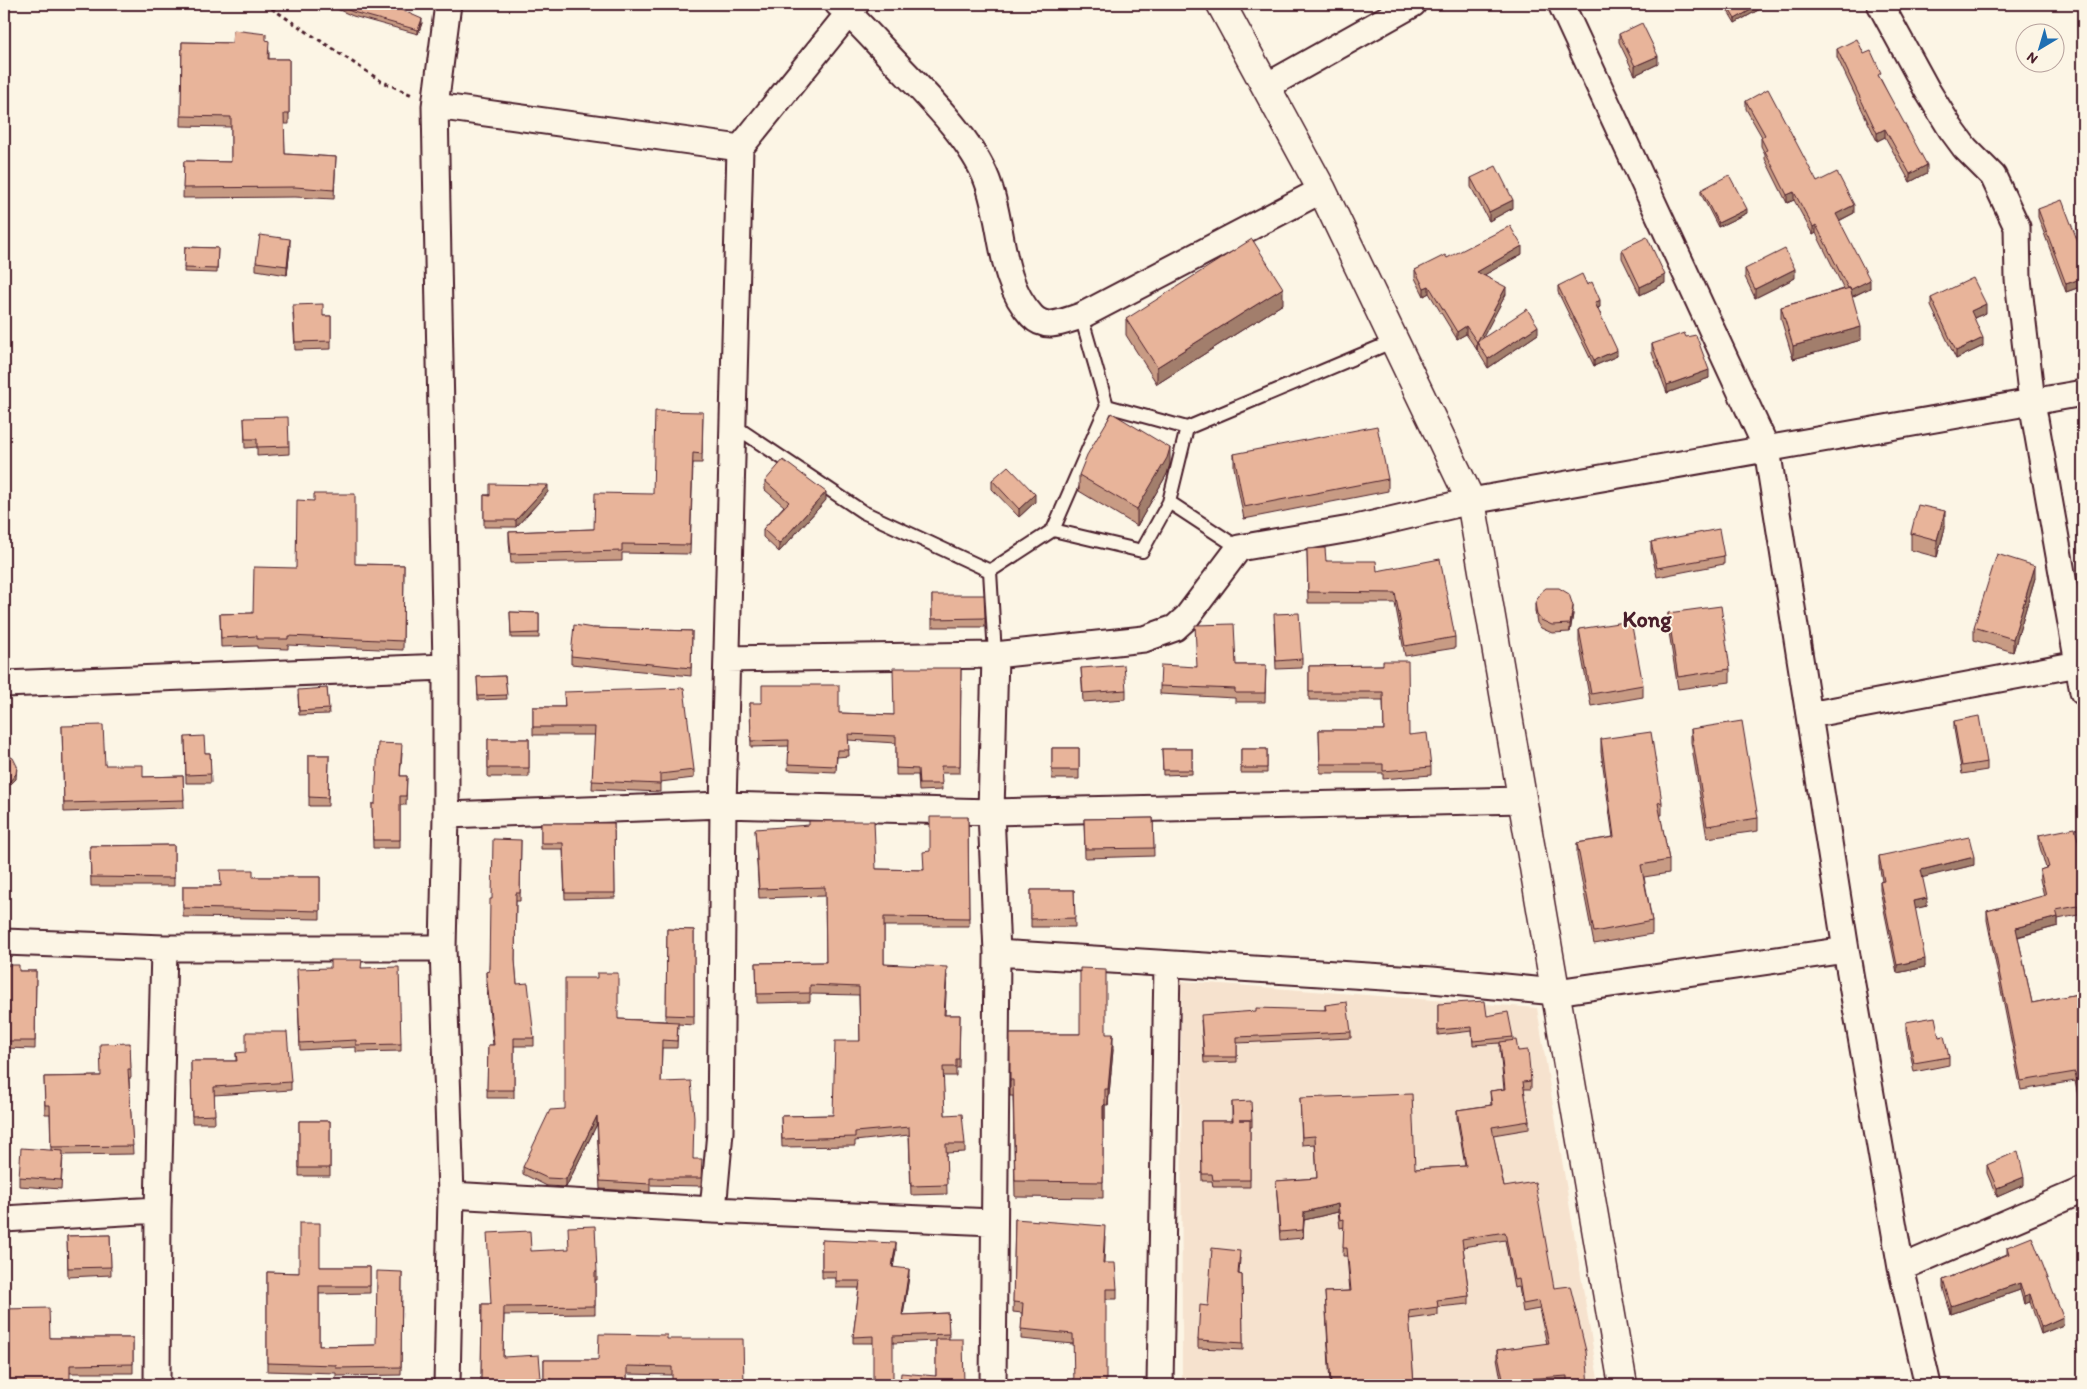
<svg xmlns="http://www.w3.org/2000/svg" width="2087" height="1389" font-family="Itim,sans-serif">
  <style>
    .built { fill: #f6e2ce }
    .lines { fill: none; stroke-linecap: round; stroke-linejoin: round }
    .lane-casing { stroke: #4a1f2b; stroke-width: 16 }
    .street-casing { stroke: #4a1f2b; stroke-width: 29 }
    .secondary-casing { stroke: #4a1f2b; stroke-width: 31 }
    .path { stroke: #4a1f2b; stroke-width: 3; stroke-dasharray: 4 4; stroke-linecap: butt }
    .lane { stroke: #fcf5e5; stroke-width: 12 }
    .street { stroke: #fcf5e5; stroke-width: 25 }
    .secondary { stroke: #fcf5e5; stroke-width: 28 }
    .wall { fill: #c89b84; stroke: #4a1f2b }
    .shaded-wall { fill: #a27e6c; stroke: #4a1f2b }
    .building { fill: #e8b49a; stroke: #4a1f2b }
    .labels { text-anchor: middle; stroke-width: 4; stroke-linejoin: round; paint-order: stroke }
    .district-label { font-size: 22px; font-weight: bold; fill: #4a1f2b; stroke: #fcf5e5 }
  </style>
  <rect width="100%" height="100%" fill="#fcf5e5"/>
  <filter id="ink" filterUnits="userSpaceOnUse"><feTurbulence type="fractalNoise" baseFrequency=".02" numOctaves="2"/><feDisplacementMap in="SourceGraphic" scale="10" xChannelSelector="R" yChannelSelector="G"/><feConvolveMatrix kernelMatrix="1 2 1 2 8 2 1 2 1" color-interpolation-filters="sRGB"/></filter>
  <g filter="url(#ink)">
    <!-- built -->
    <path class="built" d="M1181,981L1537,1008L1599,1385H1182Z"/>
    <g class="lines">
      <defs>
        <path id="lane" d="M1081,316L1107,406
          M733,425L863,512L990,571
          M1187,428L1394,341
          M1169,502L1239,548
          M990,571L1053,530L1142,551L1169,502L1187,428L1107,406L1053,530
          M990,571L995,655"/>
        <path id="street" d="M838,4C858,21 875,41 894,61C924,93 971,138 987,180C1004,224 998,280 1032,316C1046,331 1064,321 1081,316L1322,190
          M1561,4L1767,449L1846,950L1901,1268L1928,1385
          M1880,4L1927,90L1951,129L1965,148L1993,176L2017,227L2018,279L2032,402L2083,692
          M1267,86L1413,4
          M435,106L740,148
          M727,659L995,655L1144,639L1175,628L1187,617L1239,548L1356,528L1471,501L2083,393
          M4,684L446,667
          M1809,715L2078,664
          M446,815L723,805L991,812L1523,800
          M4,942L164,948
          M997,953L1432,980L1556,992L1846,950
          M451,1195L713,1210L993,1222
          M713,1210L720,1132L723,805L740,148L856,4
          M4,1219L158,1210L164,948H443
          M1901,1268L2083,1190
          M157,1385L158,1210
          M447,1385L451,1195L443,948L446,815V667L435,106L448,4
          M993,1385L997,953L991,812L995,655
          M1160,1385L1167,964"/>
        <path id="secondary" d="M1221,4L1322,190L1471,501L1623,1385"/>
      </defs>
      <!-- lane casing -->
      <use href="#lane" class="lane-casing"/>
      <!-- street casing -->
      <use href="#street" class="street-casing"/>
      <!-- secondary casing -->
      <use href="#secondary" class="secondary-casing"/>
      <!-- path -->
      <path class="path" d="M265,4L381,81L412,95"/>
      <!-- lane -->
      <use href="#lane" class="lane"/>
      <!-- street -->
      <use href="#street" class="street"/>
      <!-- secondary -->
      <use href="#secondary" class="secondary"/>
    </g>
    <!-- wall -->
    <path class="wall" d="M330,4H388L422,23L418,34L353,16L330,6Z
      M1725,4H1769L1735,23L1725,6Z
      M1619,34L1658,64L1635,75L1619,42Z
      M266,41L269,51V59H289V124H284L285,154L336,157L334,199L295,197L183,198L184,161L231,162V127L181,126L182,42L232,43Z
      M1837,49L1864,54L1881,80L1927,173L1910,182L1885,137L1877,141L1837,57Z
      M1746,101L1817,182L1854,213L1839,221L1870,288L1852,297L1861,340L1793,359L1781,319V307L1844,289L1816,233L1813,235L1794,200L1787,203L1765,159V154L1761,146V138L1762,137L1746,109Z
      M1471,178L1513,208L1489,221L1471,187Z
      M1701,190L1747,213L1718,227L1701,194Z
      M2038,209L2083,255V286L2066,292L2038,217Z
      M185,247L218,248L217,273L184,272Z
      M290,248L287,275L256,270V262Z
      M1622,249L1665,283L1640,295L1622,258Z
      M1522,254L1484,275L1506,294L1482,338L1538,334L1488,368L1477,350V349V350L1466,334L1457,339L1429,293L1424,296L1415,278V270L1447,258Z
      M1745,269L1795,278L1755,298L1745,277Z
      M1587,285L1600,307L1598,308L1617,356L1594,366L1558,292V286Z
      M1931,298L1986,313L1974,318L1983,346L1956,359L1931,306Z
      M1283,304L1157,384L1126,335V319Z
      M293,313L323,316H331V349L295,350Z
      M1686,337L1709,378L1667,393L1652,353V344Z
      M703,412L702,463H693L690,554L622,553V561L511,563L509,541V532L594,529L653,494Z
      M244,418L289,446V454L257,456V447L245,448Z
      M1234,454L1388,479V491L1244,519L1234,467Z
      M1170,464L1167,474L1137,526L1079,491V475Z
      M992,480L1035,502L1019,517L992,489Z
      M765,481L826,500L779,552L763,537V529L784,506L765,490Z
      M548,492L516,527H484V495Z
      M1945,528L1937,557L1911,550V533Z
      M1651,542L1724,556V564L1657,577L1651,550Z
      M1307,549L1326,561L1377,571L1455,637V648L1405,656L1395,603H1308Z
      M355,564L404,565L403,650L288,645V649L257,648V646L221,647L220,614L253,613L296,568Z
      M2035,578L2013,652L1974,640V627Z
      M932,595L985,618V627H932Z
      M1535,603L1573,614L1570,632L1552,633L1541,628L1537,623L1535,611Z
      M510,612L539,613V638H511Z
      M1668,613L1730,669V682L1678,689L1668,626Z
      M1274,623L1302,659V668L1276,669Z
      M593,628L692,631L691,676L571,664V656Z
      M1579,629L1643,685V697L1591,706L1579,642Z
      M1236,665H1266L1265,702H1235V698L1160,694V686L1196,667Z
      M1383,665L1409,735L1431,767V775L1383,779V773H1320L1319,730H1384L1383,700H1309V666Z
      M961,668L960,773H941L942,790L919,791L918,775H896V743L848,740L849,756L837,757L836,772L788,770L789,746L751,747L750,703L839,713L894,715Z
      M1081,668L1126,690V699L1083,702Z
      M505,676L507,699L478,700L477,677Z
      M327,688L329,714L299,715L298,695Z
      M564,692L694,770V778L660,782V792L592,789L595,735H533V707H565Z
      M1954,721L1987,762V770L1962,774L1954,729Z
      M62,726L105,765L143,777L183,776L184,808L64,812Z
      M1691,729L1758,818V831L1707,838L1691,742Z
      M185,737L205,753H210L211,783H186Z
      M488,739H529V777H488Z
      M1601,739L1662,802V815H1660L1669,860V873L1644,877L1652,921V934L1594,944L1577,856V843L1613,837L1601,752Z
      M1052,748H1079V779H1052Z
      M1162,749H1192V774L1163,775Z
      M1241,749H1267V773H1241Z
      M402,753L400,776H407L406,805H400V848H373L372,804H375Z
      M4,755L16,779L10,785L4,786Z
      M309,755H329L328,806H309Z
      M968,817L969,926H884V964L947,975L945,1015H960L959,1068H956V1076H943L945,1115L965,1144V1152L946,1153L947,1194L911,1195L909,1135L855,1141V1146L782,1147L781,1116L833,1115L860,1041L859,995L810,994V1002L757,1003L756,963L826,962L825,896L759,898L755,829L876,869L924,870L930,851Z
      M1153,818L1154,856L1085,858L1084,819Z
      M541,823H614L615,898L565,899L563,849H541Z
      M2039,835L2080,848L2083,847V914L2058,919V926L2018,937L2032,1003L2083,993L2081,1111L2075,1081L2021,1090L1987,920V911L2044,896L2040,879V870L2046,868L2039,844Z
      M521,840L520,901H516L515,961L517,984L534,1038V1046H514V1098H487L488,1045H493L486,980V972L489,971L492,899Z
      M174,845V886H91L90,846Z
      M1879,856L1974,865L1922,877L1927,906L1915,908L1925,967L1897,973L1880,890V882L1882,881L1879,864Z
      M253,877H320V919L183,917V886H220Z
      M1031,890H1074L1075,927H1031Z
      M667,929L694,930V1025L678,1024L677,1048H662L661,1082L693,1159L702,1166L701,1186L650,1185V1192L600,1189L597,1124L566,1187L547,1186L523,1174V1167L565,1109L618,1019L666,1021Z
      M4,965L19,971H36L35,1049L4,1048Z
      M362,968L401,1044V1051L356,1052V1047L300,1050L297,976Z
      M1438,1004L1487,1016L1513,1037V1040L1531,1081V1089H1524L1529,1121V1129L1493,1135L1496,1148L1504,1187L1554,1288L1589,1385H1567V1384L1553,1385H1502L1497,1358V1350L1547,1344L1539,1309L1523,1312L1519,1287L1514,1288L1505,1240L1463,1247L1469,1296V1304L1438,1307V1315L1409,1319L1414,1385H1330L1325,1292L1350,1291L1347,1256H1343L1344,1227L1340,1228L1338,1212L1304,1220L1303,1238L1280,1240L1276,1181L1317,1178L1315,1144L1302,1145L1300,1098L1415,1169L1465,1166L1457,1118V1110L1491,1105L1490,1091L1504,1089L1500,1050V1043L1473,1045L1472,1031L1438,1035Z
      M1325,1005L1351,1032V1038L1237,1043V1062L1204,1063L1201,1020L1325,1010Z
      M1906,1022L1939,1037L1949,1057V1065L1914,1072L1906,1031Z
      M1010,1034H1106L1113,1050L1108,1105H1105V1120L1103,1122V1198L1015,1197L1013,1096H1010Z
      M130,1043L131,1078H129L133,1154L63,1155L61,1189L19,1186V1177L51,1150L50,1114H45L44,1077L101,1076Z
      M236,1053L291,1082V1090L214,1095L215,1123H192L191,1061H236Z
      M1232,1102L1252,1120V1127H1250V1187H1213L1212,1181H1202L1201,1121H1232Z
      M299,1121H330V1176H299Z
      M1987,1165L2024,1185L1997,1197L1987,1173Z
      M1015,1219L1105,1237L1104,1263L1117,1289V1299H1106L1073,1344L1021,1339L1022,1313L1013,1312Z
      M110,1235L111,1275L68,1277L67,1236Z
      M822,1240L896,1250L893,1267L909,1276L903,1315L948,1313L949,1339L936,1376V1341L893,1343H853V1337L859,1288H836V1278H822Z
      M2007,1247L2063,1325L2041,1334L2030,1302L2024,1304L2020,1290L1951,1314L1943,1288V1280L2007,1254Z
      M531,1251L597,1272V1280H595V1314L504,1315L503,1357L541,1378V1385H481L482,1304H490Z
      M1240,1258L1239,1274L1242,1275L1243,1350L1198,1348V1340L1208,1306Z
      M320,1267H370V1293L319,1294V1346L376,1345L402,1272L401,1375L336,1376V1373L267,1371V1272L299,1273Z
      M50,1338H133V1373H70Z
      M667,1339L744,1385L672,1375L627,1374V1385H544V1360H598Z"/>
    <!-- shaded-wall -->
    <path class="shaded-wall" d="M1761,4H1769L1735,23V19Z
      M422,19V23L418,34V30Z
      M1658,56V64L1635,75V66Z
      M1885,129V137L1877,141V133Z
      M1927,165V173L1910,182V174Z
      M1794,192V200L1787,203V195Z
      M1513,200V208L1489,221V212Z
      M1854,205V213L1836,222V214Z
      M1747,209V213L1718,227V223Z
      M1816,225V233L1813,235V227Z
      M290,239V248L287,275V266Z
      M1522,246V254L1477,279V272Z
      M1795,269V278L1755,298V289Z
      M1665,275V283L1640,295V287Z
      M2083,278V286L2066,292V284Z
      M1870,280V288L1849,298V290Z
      M1429,286V293L1424,296V288Z
      M1506,287V294L1479,345L1477,342V350V342Z
      M1283,288V304L1157,384V367Z
      M1600,300V307L1595,309V303Z
      M1986,304V313L1971,319V311Z
      M1466,326V334L1457,339V332Z
      M1538,326V334L1488,368V359Z
      M1861,327V340L1793,359V346Z
      M1983,338V346L1956,359V351Z
      M1617,350V356L1594,366V360Z
      M1709,370V378L1667,393V385Z
      M1170,448V464L1167,474L1137,526V509Z
      M548,485V492L516,527V520Z
      M826,492V500L779,552V544Z
      M1035,494V502L1019,517V509Z
      M1945,511V528L1937,557V540Z
      M2035,566V578L2013,652V639Z
      M1573,606V614L1570,632V624Z
      M17,766L16,779L10,785V781Z
      M1974,857V865L1921,878V870Z
      M1927,898V906L1914,909V901Z
      M2058,917V926L2016,937V928Z
      M1925,959V967L1897,973V965Z
      M1113,1034V1050L1108,1105V1089Z
      M2081,1101H2083V1110L2081,1111Z
      M1105,1104V1120L1103,1122V1106Z
      M597,1116V1124L566,1187V1179Z
      M2024,1177V1185L1997,1197V1188Z
      M1338,1204V1212L1304,1220L1303,1238L1304,1212Z
      M896,1243V1250L892,1274V1267Z
      M909,1269V1276L902,1322V1315Z
      M2020,1283V1290L1951,1314V1306Z
      M2030,1294V1302L2024,1304V1296Z
      M2063,1317V1325L2041,1334V1327Z"/>
    <!-- building -->
    <path class="building" d="M335,4H388L422,19L418,30L353,12Z
      M1726,4H1761L1735,19Z
      M1642,23L1658,56L1635,66L1619,34Z
      M233,30L266,34V40L269,41L268,59H289V114H284L285,154L336,157L334,190L295,187L183,188L184,161L231,162V117L181,116L182,42L232,43Z
      M1857,39L1864,54L1871,51L1881,73L1878,75L1927,165L1910,174L1885,129L1877,133L1837,49Z
      M1768,89L1817,182L1837,172L1854,205L1836,214L1870,280L1850,290V288H1848L1816,225L1813,227L1794,192L1787,195L1765,151L1767,150L1761,138L1765,135L1746,101Z
      M1496,166L1513,200L1489,212L1471,178Z
      M1729,175L1747,209L1718,223L1701,190Z
      M2062,200L2083,255V278L2066,284L2038,209Z
      M1510,226L1522,246L1477,272L1506,287L1477,342L1466,326L1457,332L1429,286L1424,288L1415,270L1445,255L1447,258Z
      M260,235L290,239L287,266L256,262Z
      M1647,237L1665,275L1640,287L1622,249Z
      M1252,239L1283,288L1157,367L1126,319Z
      M185,247L218,248L217,269L184,268Z
      M1785,249L1795,269L1755,289L1745,269Z
      M1582,274L1587,285L1592,282L1600,300L1595,303L1617,350L1594,360L1558,286Z
      M1973,278L1986,304L1971,311L1983,338L1956,351L1931,298Z
      M1850,288L1861,327L1793,346L1781,307Z
      M323,304V316H331V341L295,342L293,305Z
      M1527,309L1538,326L1488,359L1477,342Z
      M1684,333L1686,337L1696,335L1709,370L1667,385L1652,344Z
      M655,411L703,412L702,454L693,453L690,545L622,544V551L511,554L509,532L594,529L595,493L653,494Z
      M1112,413L1170,448L1167,458L1137,509L1079,475L1087,455Z
      M288,417L289,446L257,447V439H245L244,418Z
      M1377,426L1388,479L1244,507L1234,454Z
      M783,460L826,492L779,544L763,529L789,502L765,481Z
      M1008,466L1035,494L1019,509L992,480Z
      M490,484L548,485L516,520H484V495L490,496Z
      M314,494H355V564L404,565L403,641L288,636V639H257V636L221,638L220,614L253,613L254,567L296,568L297,500L314,501Z
      M1918,505L1945,511L1937,540L1911,533Z
      M1719,529L1724,556L1657,568L1651,542Z
      M1325,548L1326,561H1376L1377,571L1440,559L1455,637L1405,646L1395,593L1308,592L1307,549Z
      M1997,554L2035,566L2013,639L1974,627Z
      M1546,588H1559L1569,594L1573,606L1570,624L1552,625L1541,620L1537,615L1535,603L1541,592Z
      M932,595H984L985,618L932,619Z
      M1721,606L1730,669L1678,677L1668,613Z
      M510,612L539,613V633L511,634Z
      M1299,613L1302,659L1276,661L1274,614Z
      M1631,621L1643,685L1591,694L1579,629Z
      M1234,624L1236,665H1266L1265,693H1235V689L1160,686L1161,665L1197,667L1195,625Z
      M574,625L593,628L692,631L691,668L571,656Z
      M1383,661H1408L1409,735L1427,733L1431,767L1383,771V764H1320L1319,730H1384L1383,692H1309V666L1383,665Z
      M1124,665L1126,690L1083,693L1081,668Z
      M893,668H961L960,766H941L942,784H919L918,769L896,768V736L848,734L849,750H837L836,766L788,764L789,740L751,741L750,703H762V685H839V713L894,715Z
      M505,676L507,695L478,696L477,677Z
      M327,688L329,709L299,711L298,690Z
      M684,688L694,770L660,774V784L592,781L595,727H533V707H565L564,692Z
      M1979,716L1987,762L1962,766L1954,721Z
      M1742,721L1758,818L1707,826L1691,729Z
      M103,725L105,765H143V777L183,776L184,800L64,803L62,726Z
      M1651,732L1662,802L1658,803L1669,860L1641,865L1652,921L1594,932L1577,843L1614,837L1601,739Z
      M204,736L205,753H210L211,774L186,775L185,737Z
      M488,739H529V768H488Z
      M378,743L402,744L400,776H407L406,796H400V840H373L372,804H375Z
      M1052,748H1079V770H1052Z
      M1162,749H1192V770H1163Z
      M1241,749H1267V768H1241Z
      M5,754L13,758L17,766L16,774L10,781L4,782V755Z
      M309,755H329L328,798L309,797Z
      M930,817H968L969,918L884,917V964L947,967L944,1015H960L959,1059H956V1067H943L945,1115L962,1114L965,1144H946L947,1185L911,1186L909,1127L855,1132V1137L782,1139L781,1116L833,1115L835,1041H860L859,987L810,985V993L757,994L756,963L826,962L825,887L759,889L755,829L809,825V821H874L876,869L924,870L923,852L930,851Z
      M1153,818L1154,848L1085,849L1084,819Z
      M541,823H614L615,893H565L563,843H541Z
      M2075,828L2080,848L2083,847V905L2056,910L2058,917L2016,928L2032,1003L2083,993V1101H2081L2075,1072L2021,1081L1987,911L2046,895L2040,870L2049,867L2039,835Z
      M1969,837L1974,857L1921,870L1927,898L1914,901L1925,959L1897,965L1880,882L1884,881L1879,856Z
      M493,839L521,840L520,893H516L515,960L517,984L528,983L534,1038H514V1090H487L488,1045H494L486,972L489,971L490,899H492Z
      M174,845V878L91,877L90,846Z
      M220,870H253V877H320V911L183,908V886H221Z
      M1031,890H1074L1075,918L1031,919Z
      M667,929L694,930V1016L666,1015Z
      M330,960H362L361,968L399,967L401,1044L356,1045V1040L300,1043L297,969L330,968Z
      M4,965H19V971H36L35,1041H4Z
      M1080,968L1106,969V1034H1113L1108,1089H1105V1104L1103,1106V1182L1015,1181L1013,1080H1010V1034H1080Z
      M597,973H618V1019L678,1022L677,1041L662,1040L661,1082L691,1081L694,1117L693,1159H702L701,1178H650V1184L600,1181L597,1116L566,1179L547,1178L523,1167L550,1110L565,1109V978H597Z
      M1485,1001L1487,1016L1508,1012L1513,1037L1473,1041L1472,1027L1438,1030V1004Z
      M1347,1002L1351,1032L1237,1037V1057H1204L1201,1015L1256,1011V1008L1326,1010L1325,1005Z
      M1935,1017L1939,1037L1944,1036L1949,1057L1914,1063L1906,1022Z
      M246,1032H287L291,1082L214,1087L215,1115L192,1116L191,1061H237L236,1053L246,1052Z
      M1516,1040L1518,1051L1528,1050L1531,1081L1523,1082L1529,1121L1492,1127L1496,1148L1504,1187L1535,1182L1554,1288L1570,1286L1586,1351L1589,1385H1567V1376L1525,1379L1526,1385H1506V1381L1503,1379L1497,1350L1549,1343L1539,1301L1523,1304L1519,1279L1514,1280L1505,1232L1462,1239L1469,1296L1437,1300L1438,1307L1409,1311L1414,1385H1331L1325,1292L1351,1291L1347,1248H1343L1344,1219L1340,1220L1338,1204L1304,1212L1303,1230L1280,1232L1276,1181L1317,1178L1315,1136L1302,1137L1300,1098L1412,1094L1415,1169L1466,1166L1457,1110L1492,1105L1490,1091L1505,1089L1500,1042Z
      M130,1043L131,1069H128L133,1146L51,1147L50,1105H45L44,1077L101,1076L100,1044Z
      M1251,1101L1252,1120H1239H1250V1180H1213L1212,1174H1202L1201,1121H1233L1232,1102Z
      M299,1121H330V1168H299Z
      M21,1148L63,1151L61,1180L19,1177Z
      M2018,1151L2024,1177L1997,1188L1987,1165Z
      M1015,1219L1105,1226L1103,1263H1115L1117,1289H1106V1385H1074L1073,1334L1021,1329L1023,1303L1013,1302Z
      M299,1223H320V1267H370V1286H319V1346L376,1345L377,1271L402,1272L401,1367L336,1368V1365L267,1363V1272L299,1273Z
      M595,1226L597,1272H595V1306L504,1307L503,1357L539,1355L541,1378L481,1381L482,1304H491L487,1233L530,1231L531,1251L569,1249L568,1227Z
      M110,1235L111,1267L68,1268L67,1236Z
      M2032,1237L2063,1317L2041,1327L2030,1294L2024,1296L2020,1283L1951,1306L1943,1280L2009,1254L2007,1247Z
      M822,1240L896,1243L892,1267L909,1269L902,1315L948,1313L949,1334L893,1336V1385H873V1336L853,1337L860,1281H836V1271H822Z
      M1212,1248L1240,1251L1238,1274L1242,1275L1243,1343L1198,1340L1200,1305L1208,1306Z
      M49,1308L50,1338H133V1364L70,1365V1385H4V1309Z
      M599,1334L667,1335V1339H743L744,1385H672V1367L627,1366V1385H552V1379H544V1360H598Z
      M936,1339H963L964,1385H900L901,1373L936,1376Z"/>
  </g>
  <g class="labels">
    <!-- district labels -->
    <g class="district-label">
      <text x="1647" y="627">Kong</text>
    </g>
  </g>
  <!-- margin -->
  <rect width="2087" height="1389" fill="none" stroke="#fcf5e5" stroke-width="20"/>
  <rect x="10" y="10" width="2067" height="1369" fill="none" stroke="#4a1f2b" stroke-width="2" filter="url(#ink)"/>
  <!-- north arrow -->
  <g transform="translate(2040 48) rotate(218)"><circle r="24" fill="#fcf5e5" stroke="#b59f9b"/>
  <path d="M0-4L9 19L0 12L-9 19Z" fill="#1f6fb2"/>
  <text y="-8" font-size="14" font-weight="bold" text-anchor="middle" fill="#4a1f2b">N</text>
  </g>
</svg>
